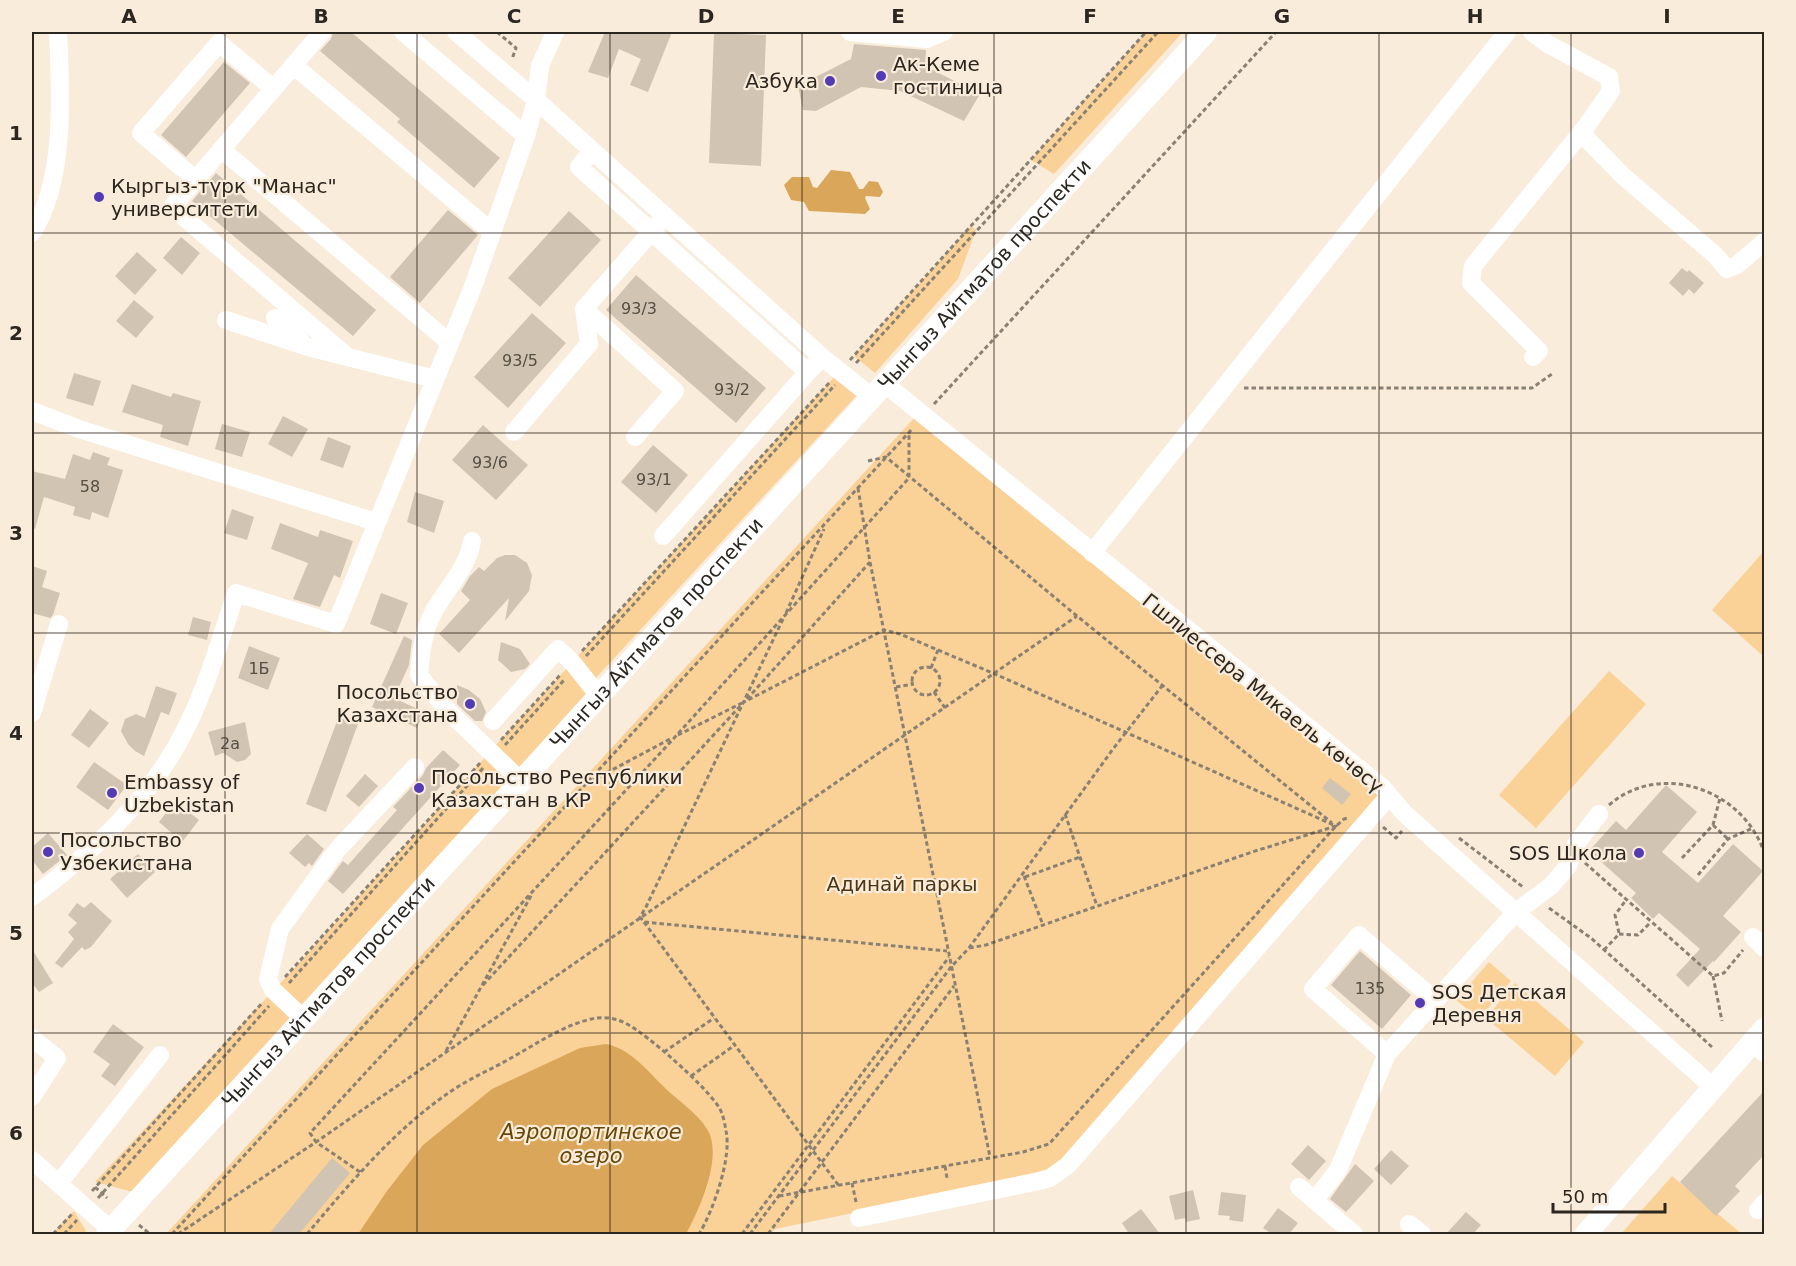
<svg xmlns="http://www.w3.org/2000/svg" width="1796" height="1266" font-family="'DejaVu Sans',sans-serif">
  <style>
    .green { fill: #fad196 }
    .water { fill: #daa659 }
    .building { fill: #d1c4b2 }
    .lines { fill: none; stroke-linecap: round; stroke-linejoin: round }
    .path { stroke: #8a8175; stroke-width: 3; stroke-dasharray: 4.5 3; stroke-linecap: butt }
    .minor { stroke: #fff; stroke-width: 18 }
    .major { stroke: #fff; stroke-width: 22 }
    .grid { fill: none; stroke: #2b261f; stroke-width: 1.5; stroke-opacity: 0.55 }
    .poi-dot { fill: #523bb3; stroke: #faecda; stroke-width: 2 }
    .labels { text-anchor: middle; stroke-width: 4.5; stroke-linejoin: round; paint-order: stroke }
    .number-label { font-size: 16px; fill: #544e44 }
    .poi-label { font-size: 20px; fill: #2b261f; stroke: #faecda; text-anchor: start }
    .street-label { font-size: 20px; fill: #2b261f; stroke: #faecda }
    .park-label { font-size: 20px; fill: #4c3615; stroke: #faecda }
    .water-label { font-size: 21px; font-style: italic; fill: #684606; stroke: #faecda }
    .neatline { fill: none; stroke: #2b261f; stroke-width: 2 }
    .grid-label { font-size: 20px; text-anchor: middle; font-weight: bold; fill: #2b261f }
  </style>
  <rect width="100%" height="100%" fill="#faecda"/>
  <!-- green -->
  <path class="green" d="M1146,32H1183L1054,174L1031,160Z
    M971,226L976,230L958,279L875,373L854,356Z
    M836,375L857,395L594,680L575,659Z
    M916,416L1380,796L1068,1157L1043,1174L775,1229L770,1234H166Z
    M1764,551V657L1712,610Z
    M569,666L589,692L518,769L495,746Z
    M1609,671L1646,704L1536,828L1499,795Z
    M488,754L511,777L302,1006L279,985Z
    M1489,962L1511,981L1479,1019L1456,1000Z
    M1515,983L1584,1042L1555,1076L1486,1018Z
    M270,994L294,1019L133,1192L95,1182Z
    M1672,1176L1742,1234H1621Z
    M74,1211L86,1231L83,1234H52Z"/>
  <!-- water -->
  <path class="water" d="M831,170L850,172L859,189H863L869,181L878,182L883,192L880,197L866,196L865,198L870,209L865,214L809,211L804,202L791,200L784,185L792,177H809L813,187L817,188Z
    M606,1044C630,1049 645,1068 661,1084C675,1099 697,1112 707,1129C724,1156 699,1210 686,1234H358L387,1191L423,1145L492,1089L580,1048Z"/>
  <!-- building -->
  <path class="building" d="M333,32H351L500,158L474,188L397,122L400,119L320,51L331,39Z
    M605,32H672L648,92L630,85L641,59L619,49L608,78L588,72Z
    M714,33L766,35L761,166L709,163Z
    M854,44L926,50L925,66L980,94L964,121L900,91L861,87L816,111L803,110L798,86L851,59Z
    M224,62L250,83L186,157L161,135Z
    M216,173L376,310L353,336L192,201Z
    M448,210L478,235L420,303L390,277Z
    M569,211L601,240L540,307L508,278Z
    M181,237L200,253L182,275L163,258Z
    M137,252L157,270L135,295L115,276Z
    M1682,268L1687,272L1689,270L1704,283L1694,294L1689,289L1683,296L1669,283Z
    M636,275L766,388L736,423L606,310Z
    M134,300L154,317L136,338L116,321Z
    M532,313L566,343L508,408L474,377Z
    M74,373L101,381L93,406L66,398Z
    M132,384L171,397L173,393L201,401L188,446L160,437L163,425L122,412Z
    M283,416L308,429L292,457L268,444Z
    M222,424L250,432L242,457L215,449Z
    M483,425L528,465L496,500L452,460Z
    M328,437L351,446L343,468L320,460Z
    M653,445L688,475L656,513L621,482Z
    M93,452L110,458L107,465L123,470L108,518L92,512L90,520L73,515L75,507L44,497L35,529L32,528V471L65,479L73,454L90,460Z
    M415,492L444,501L434,533L407,522Z
    M232,509L254,517L247,540L224,533Z
    M280,523L318,537L320,530L353,541L340,578L334,575L320,607L293,599L308,563L271,549Z
    M505,555H515L527,563L532,575L529,591L505,621L509,598L459,653L439,634L470,600L461,591L470,576L479,567L484,571L497,558Z
    M32,566L47,571L42,587L60,593L53,615L50,618L32,613Z
    M381,593L408,603L396,634L370,624Z
    M193,617L211,622L207,640L188,635Z
    M404,636L412,640L409,665L394,698L424,712L417,728L372,707Z
    M501,642L520,649L530,664L525,669L511,672L498,660Z
    M249,646L280,658L268,690L238,678Z
    M457,685L469,690L480,699L486,712L482,721H475L457,704Z
    M156,686L177,693L169,715L161,712L144,756L135,751L128,744L121,731L125,719L136,714L145,718Z
    M90,709L109,723L89,748L71,735Z
    M340,713L359,721L326,812L306,804Z
    M245,722L251,754L245,760L237,762L223,753L215,756L208,732Z
    M443,750L460,765L343,894L328,881L343,861L348,865L397,810L393,807L423,775L426,768Z
    M94,762L127,785L108,810L76,787Z
    M365,774L378,786L359,807L346,796Z
    M1330,778L1351,794L1342,805L1322,788Z
    M1666,785L1697,812L1662,852L1698,883L1733,844L1763,871L1723,916L1741,932L1714,962L1713,961L1688,987L1676,975L1700,949L1659,913L1653,919L1631,898L1636,893L1589,851L1616,821L1626,830Z
    M175,801L199,820L182,842L159,822Z
    M48,833L67,855L43,874L32,860V847Z
    M307,834L324,849L312,866L309,863L305,867L289,853Z
    M138,854L155,872L127,898L110,879Z
    M91,902L112,921L91,947L85,950L82,947L62,968L55,963L74,939L68,932L77,923L68,915L77,903L84,908Z
    M32,949L53,983L39,992L32,983Z
    M1360,951L1411,995L1382,1029L1331,985Z
    M113,1024L144,1047L115,1086L101,1076L110,1064L93,1052Z
    M1764,1091V1155L1735,1186L1740,1191L1716,1216L1680,1182Z
    M1308,1145L1326,1161L1309,1180L1291,1164Z
    M1391,1150L1409,1166L1391,1185L1374,1169Z
    M332,1158L350,1173L299,1234H269Z
    M1355,1164L1374,1181L1346,1212L1330,1199Z
    M1193,1190L1200,1219L1186,1222L1185,1218L1175,1220L1169,1196Z
    M1221,1192L1246,1195L1243,1222L1229,1220L1230,1216L1218,1215Z
    M1278,1208L1298,1223L1289,1234H1272L1263,1228Z
    M1141,1209L1151,1222L1160,1234H1129L1122,1223Z
    M1466,1212L1481,1225L1473,1234H1446Z"/>
  <g class="lines">
    <!-- path -->
    <path class="path" d="M497,32L516,48L512,59
      M850,360L1146,32
      M856,363L1158,32
      M1244,388H1532L1552,374
      M934,404L1276,32
      M868,461L886,457L1077,616L1332,823
      M858,488L870,562L990,1157
      M786,613L824,529
      M783,619L646,907L640,917L644,922L947,951
      M582,651L830,382
      M586,656L835,385
      M912 681a14 14 0 1 1 28 0a14 14 0 1 1-28 0Z
      M931,668L938,650
      M896,687L913,684
      M934,692L945,708
      M747,699L870,562
      M678,735L742,703
      M501,740L561,674
      M505,745L565,679
      M593,780L672,738
      M1609,805C1661,760 1743,790 1764,852
      M1065,814L1097,906
      M1713,825L1728,839
      M1383,827L1396,838L1402,831
      M1459,838L1523,887
      M1682,858L1713,825L1720,798
      M1585,863L1713,976L1724,973L1743,950
      M1698,875L1728,839L1753,828
      M1024,876L1043,925
      M1025,877L1080,857
      M1549,908L1591,938L1712,1047
      M644,922L839,1186
      M1619,933L1615,915L1626,900
      M1619,934L1638,935L1651,922
      M1604,950L1619,934
      M1713,976L1722,1021
      M285,977L481,762
      M289,983L484,767
      M483,985L744,702L884,630L900,634L995,674L1336,826L1252,852L986,945L969,948
      M446,1051L532,894
      M664,1052L714,1018
      M691,1076L735,1045
      M945,1166L947,1178
      M360,1172L316,1142L310,1133L675,737L909,478V433
      M852,1183L856,1202
      M95,1187L107,1198
      M92,1191L263,1002
      M779,1196L1023,1152L1049,1144L1336,826L1344,819L1348,818
      M98,1198L269,1006
      M139,1225L150,1234
      M53,1234L72,1214
      M64,1234L77,1220
      M172,1234L913,428
      M178,1234L316,1142L1077,616
      M307,1234C352,1181 399,1124 459,1086C475,1076 494,1068 511,1058C536,1044 559,1028 587,1020C601,1016 614,1017 627,1024C648,1035 708,1088 720,1109C723,1115 725,1124 726,1131C732,1158 713,1211 699,1234
      M742,1234L949,957
      M750,1234L951,967L969,948L1113,749L1162,686
      M768,1234L954,986"/>
    <!-- minor -->
    <path class="minor" d="M322,32L172,207L349,358
      M403,32L526,136
      M456,32L536,100L822,357L872,397
      M850,32L927,39L944,32
      M1532,32L1548,44L1609,77L1611,91L1585,128V137L1622,175L1715,255L1727,269L1737,265L1764,242
      M293,65L492,232
      M221,149L450,343
      M592,151L579,167L808,372L822,357
      M195,179L141,133L219,43L273,88
      M32,233C66,180 61,92 58,32
      M584,309L675,391L635,437
      M275,318L301,341
      M226,320L308,347L435,379
      M1533,357L1539,351L1471,283L1473,266L1585,128
      M884,383L1383,788L1404,813L1713,1087
      M32,411L79,429L376,522
      M514,432L589,344L584,309L658,224
      M663,536L808,372
      M472,541C468,567 447,588 434,611C423,631 421,652 419,675L446,709L521,781
      M1092,553L1507,32
      M32,713L59,624
      M493,721L558,649L572,662L599,696
      M32,897C94,851 153,797 187,726C208,684 221,637 236,593L336,624L474,284L526,136L536,100L540,66L555,32
      M1753,937L1764,948
      M303,1018L273,990L268,979L280,929L337,850L415,767
      M32,1038L57,1058L32,1097
      M1752,1042L1764,1053
      M1387,1054L1313,989L1359,935L1435,1000
      M32,1160L111,1230
      M59,1183L160,1055
      M1299,1187L1354,1234
      M1315,1200L1338,1170L1387,1054L1516,912L1551,886L1568,866L1576,844L1599,814
      M1758,1210L1764,1203
      M859,1218L1039,1181L1050,1178L1068,1165L1389,796
      M1409,1224L1422,1234"/>
    <!-- major -->
    <g class="major">
      <path id="s1" d="M107,1234L1206,32"/>
      <path d="M1586,1234L1764,1029"/>
    </g>
  </g>
  <!-- grid -->
  <path class="grid" d="M225,32V1234M417,32V1234M610,32V1234M802,32V1234M994,32V1234M1186,32V1234M1379,32V1234M1571,32V1234M32,233H1764M32,433H1764M32,633H1764M32,833H1764M32,1033H1764"/>
  <!-- markers -->
  <g class="poi-dot">
    <circle cx="881" cy="76" r="6"/>
    <circle cx="830" cy="81" r="6"/>
    <circle cx="99" cy="197" r="6"/>
    <circle cx="470" cy="704" r="6"/>
    <circle cx="419" cy="788" r="6"/>
    <circle cx="112" cy="793" r="6"/>
    <circle cx="48" cy="852" r="6"/>
    <circle cx="1639" cy="853" r="6"/>
    <circle cx="1420" cy="1003" r="6"/>
  </g>
  <g class="labels">
    <!-- number labels -->
    <g class="number-label">
      <text x="639" y="314">93/3</text>
      <text x="520" y="366">93/5</text>
      <text x="732" y="395">93/2</text>
      <text x="490" y="468">93/6</text>
      <text x="654" y="485">93/1</text>
      <text x="90" y="492">58</text>
      <text x="259" y="674">1Б</text>
      <text x="230" y="749">2а</text>
      <text x="1370" y="994">135</text>
    </g>
    <!-- poi labels -->
    <g class="poi-label">
      <text x="893" y="71">Ак-Кеме<tspan x="893" dy="23">гостиница</tspan></text>
      <text x="818" y="88" text-anchor="end">Азбука</text>
      <text x="111" y="193">Кыргыз-түрк "Манас"<tspan x="111" dy="23">университети</tspan></text>
      <text x="458" y="699" text-anchor="end">Посольство<tspan x="458" dy="23">Казахстана</tspan></text>
      <text x="431" y="784">Посольство Республики<tspan x="431" dy="23">Казахстан в КР</tspan></text>
      <text x="124" y="789">Embassy of<tspan x="124" dy="23">Uzbekistan</tspan></text>
      <text x="60" y="847">Посольство<tspan x="60" dy="23">Узбекистана</tspan></text>
      <text x="1627" y="860" text-anchor="end">SOS Школа</text>
      <text x="1432" y="999">SOS Детская<tspan x="1432" dy="23">Деревня</tspan></text>
    </g>
    <!-- street labels -->
    <g class="street-label">
      <text dy="7" stroke="none"><textPath href="#s1" startOffset="1300">Чынгыз Айтматов проспекти</textPath></text>
      <text dy="7" stroke="none"><textPath href="#s1" startOffset="814">Чынгыз Айтматов проспекти</textPath></text>
      <text transform="translate(1263 693) rotate(39)" y="7">Гшлиессера Микаель көчөсү</text>
      <text dy="7" stroke="none"><textPath href="#s1" startOffset="328">Чынгыз Айтматов проспекти</textPath></text>
    </g>
    <!-- park labels -->
    <g class="park-label">
      <text x="902" y="891">Адинай паркы</text>
    </g>
    <!-- water labels -->
    <g class="water-label">
      <text x="591" y="1139">Аэропортинское<tspan x="591" dy="24">озеро</tspan></text>
    </g>
  </g>
  <!-- border -->
  <rect width="1796" height="1266" fill="none" stroke="#faecda" stroke-width="66"/>
  <!-- scale -->
  <path d="M1553 1203v9h112v-9" fill="none" stroke="#2b261f" stroke-width="3"/>
  <text x="1562" y="1203" font-size="18" fill="#2b261f" stroke="#faecda" stroke-width="4.5" paint-order="stroke">50 m</text>
  <rect x="33" y="33" width="1730" height="1200" class="neatline"/>
  <g class="grid-label">
    <text x="129" y="23">A</text>
    <text x="321" y="23">B</text>
    <text x="514" y="23">C</text>
    <text x="706" y="23">D</text>
    <text x="898" y="23">E</text>
    <text x="1090" y="23">F</text>
    <text x="1282" y="23">G</text>
    <text x="1475" y="23">H</text>
    <text x="1667" y="23">I</text>
    <text x="16" y="140">1</text>
    <text x="16" y="340">2</text>
    <text x="16" y="540">3</text>
    <text x="16" y="740">4</text>
    <text x="16" y="940">5</text>
    <text x="16" y="1140">6</text>
  </g>
</svg>
